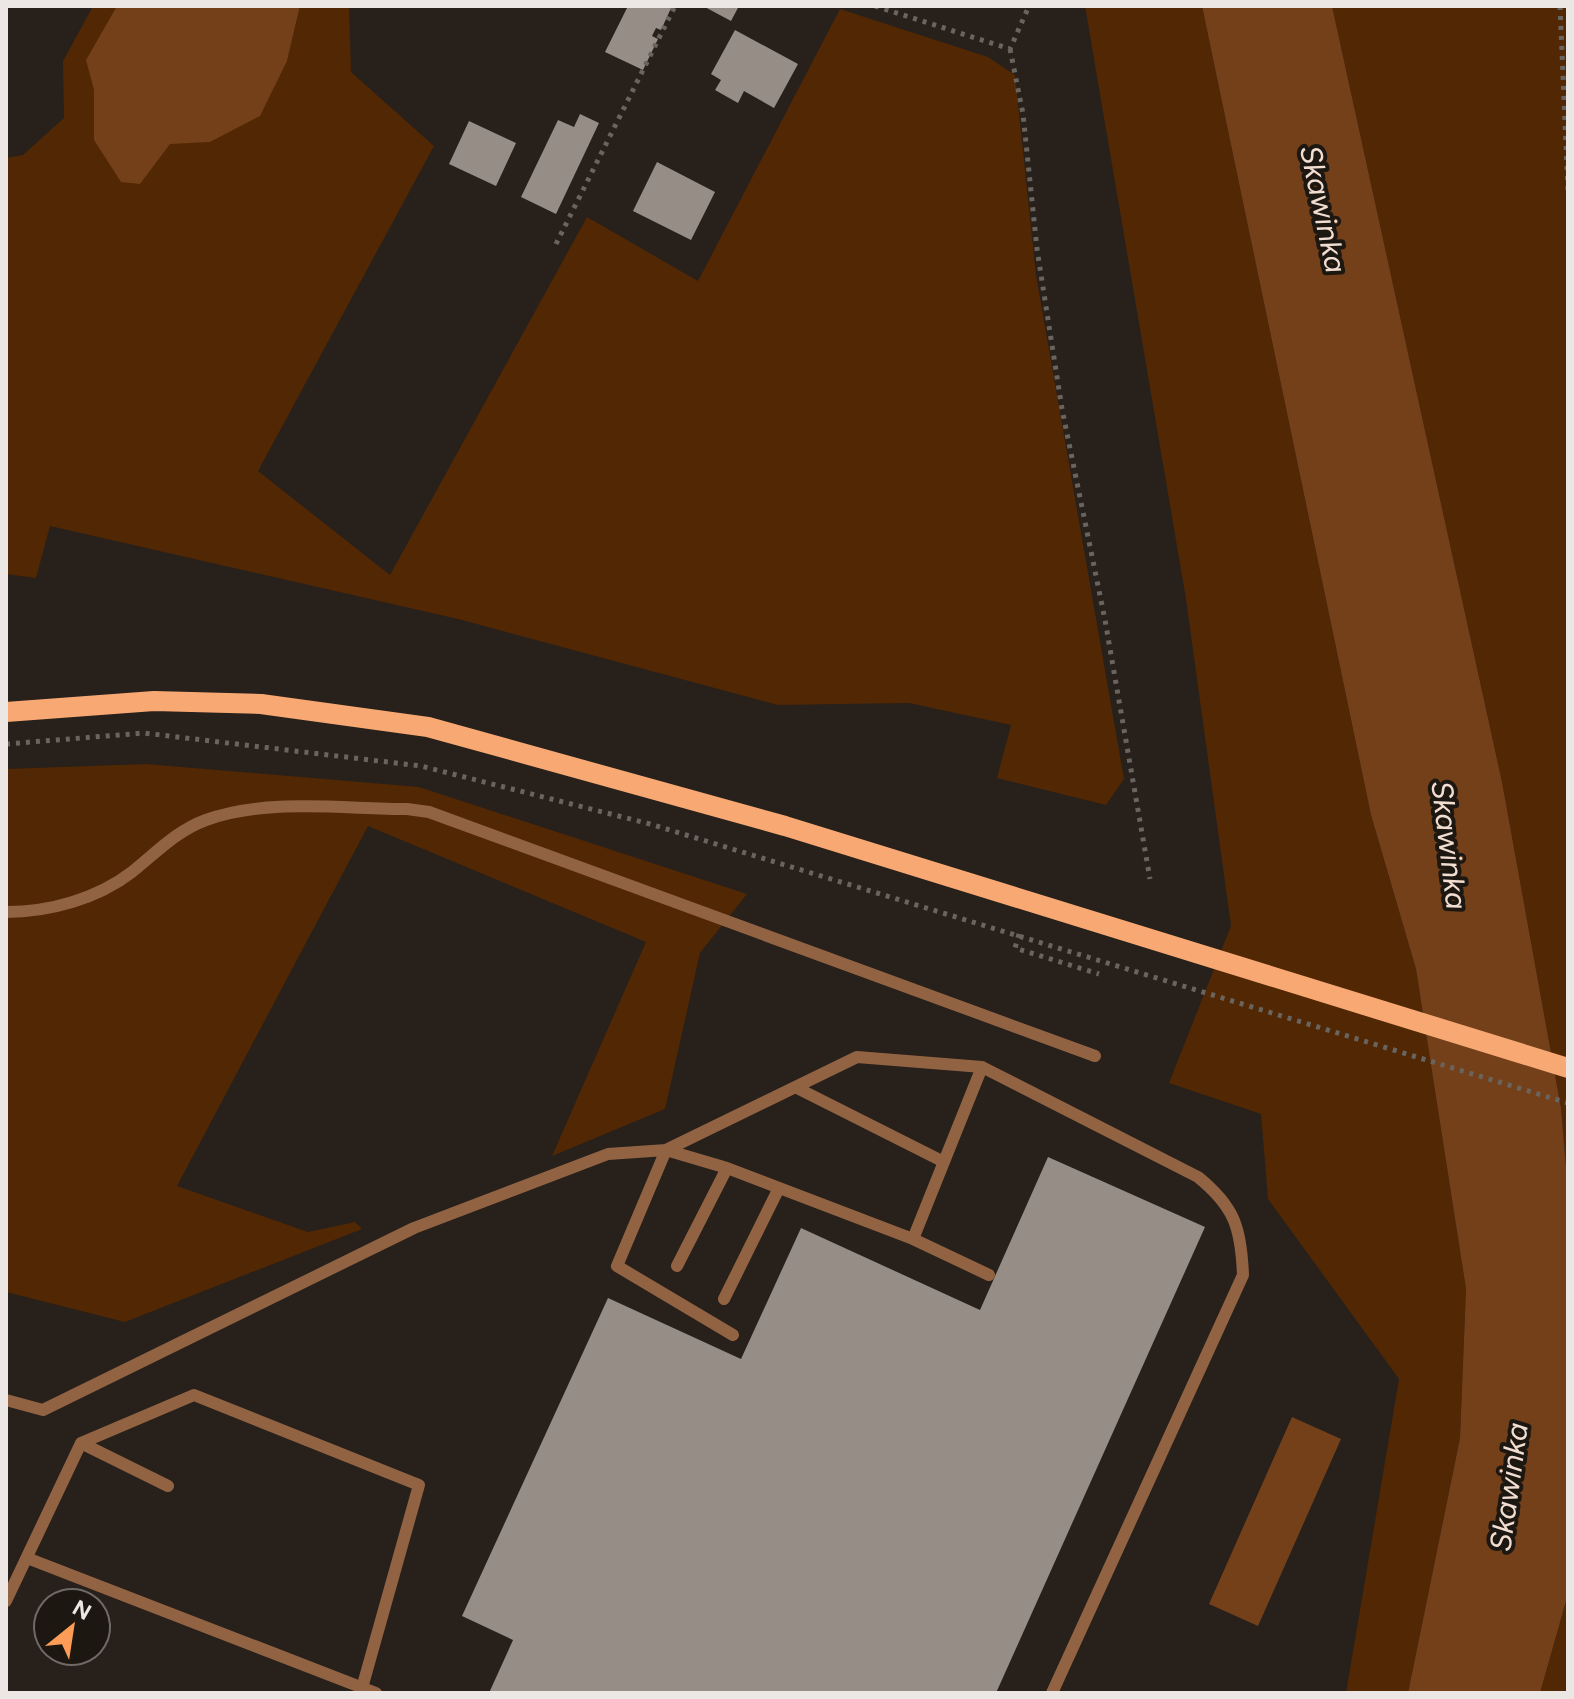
<svg xmlns="http://www.w3.org/2000/svg" width="1574" height="1699" font-family="Figtree,sans-serif">
  <style>
    .green { fill: #512704 }
    .water { fill: #744019 }
    .building { fill: #968d87 }
    .lines { fill: none; stroke-linecap: round; stroke-linejoin: round }
    .path { stroke: #6a645f; stroke-width: 5; stroke-dasharray: 4 6; stroke-linecap: butt }
    .lane { stroke: #926342; stroke-width: 12 }
    .primary { stroke: #f8a973; stroke-width: 20 }
    .labels { text-anchor: middle; stroke-width: 8; stroke-linejoin: round; paint-order: stroke }
    .water-label { font-size: 30px; font-style: italic; fill: #f2ded1; stroke: #1d1712 }
  </style>
  <rect width="100%" height="100%" fill="#27201b"/>
  <!-- green -->
  <path class="green" d="M93,6H141L287,61L300,6H349L351,72L434,146L258,471L390,575L587,217L698,281L840,9L988,57L1015,75L1036,275L1124,779L1106,805L997,778L1011,725L909,703L778,705L458,619L50,526L36,578L6,574V158L23,155L64,118L63,61Z
    M1085,6H1202L1371,815L1416,969L1466,1289L1460,1438L1408,1693H1346L1399,1379L1268,1199L1261,1114L1169,1083L1231,926L1186,599Z
    M1332,6H1568V1190L1561,1108L1502,782Z
    M146,764L419,787L747,894L700,953L665,1109L552,1156L646,942L368,826L177,1186L308,1232L355,1222L362,1229L125,1322L6,1292V769Z
    M1568,1594V1693H1540Z"/>
  <!-- water -->
  <path class="water" d="M117,6H300L287,61L260,116L210,142L170,144L140,184L121,182L94,140V90L86,60Z
    M1202,6H1332L1502,782L1561,1108L1568,1190V1594L1540,1693H1408L1460,1438L1466,1289L1416,969L1371,815Z
    M1292,1417L1341,1439L1258,1626L1209,1604Z"/>
  <!-- building -->
  <path class="building" d="M628,6H672L661,30L656,28L652,36L658,39L643,70L605,52Z
    M703,6H739L731,21Z
    M735,30L798,64L774,108L744,91L738,103L715,90L721,80L711,74Z
    M580,114L599,123L556,214L521,197L558,120L574,127Z
    M469,121L516,143L496,186L449,164Z
    M657,162L715,192L691,240L633,211Z
    M1048,1157L1205,1227L996,1693H489L513,1640L462,1616L608,1298L741,1359L801,1228L980,1310Z"/>
  <g class="lines">
    <!-- path -->
    <path class="path" d="M875,6L1010,49L1029,6
      M1560,6L1568,191
      M1010,49L1023,114L1037,249L1062,409L1105,620L1150,879
      M556,244L675,6
      M6,744L144,733L421,766L650,824L1568,1103
      M1019,934L1015,948L1099,974"/>
    <!-- lane -->
    <path class="lane" d="M6,912C49,912 97,899 132,872C157,852 176,831 206,820C267,798 343,809 407,809L429,812L1095,1056
      M795,1087L944,1162
      M913,1239L989,1275
      M677,1266L727,1168
      M724,1299L779,1188
      M733,1335L617,1266L666,1150L857,1057L982,1067
      M6,1400L43,1410L414,1228L608,1154L666,1150L727,1168L913,1239L982,1067L1198,1177C1235,1207 1241,1228 1243,1275L1052,1693
      M81,1443L194,1395L419,1485L362,1688
      M27,1558L376,1693
      M6,1601L81,1443L168,1486"/>
    <!-- primary -->
    <path class="primary" d="M6,712L154,701L261,704L428,727L785,826L1568,1068"/>
  </g>
  <g class="labels">
    <!-- water labels -->
    <g class="water-label">
      <text transform="translate(1323 209) rotate(78)" y="10">Skawinka</text>
      <text transform="translate(1449 845) rotate(83)" y="10">Skawinka</text>
      <text transform="translate(1509 1487) rotate(-82)" y="10">Skawinka</text>
    </g>
  </g>
  <!-- border -->
  <rect width="1574" height="1699" fill="none" stroke="#ece7e4" stroke-width="16"/>
  <!-- north arrow -->
  <g transform="translate(72 1627) rotate(30)"><circle r="38" fill="#1d1712" stroke="#706a66" stroke-width="2"/>
  <path d="M0-6L14 30L0 20L-14 30Z" fill="#fd9c56"/>
  <text y="-12" font-size="22" font-weight="bold" text-anchor="middle" fill="#ece7e4">N</text>
  </g>
</svg>
